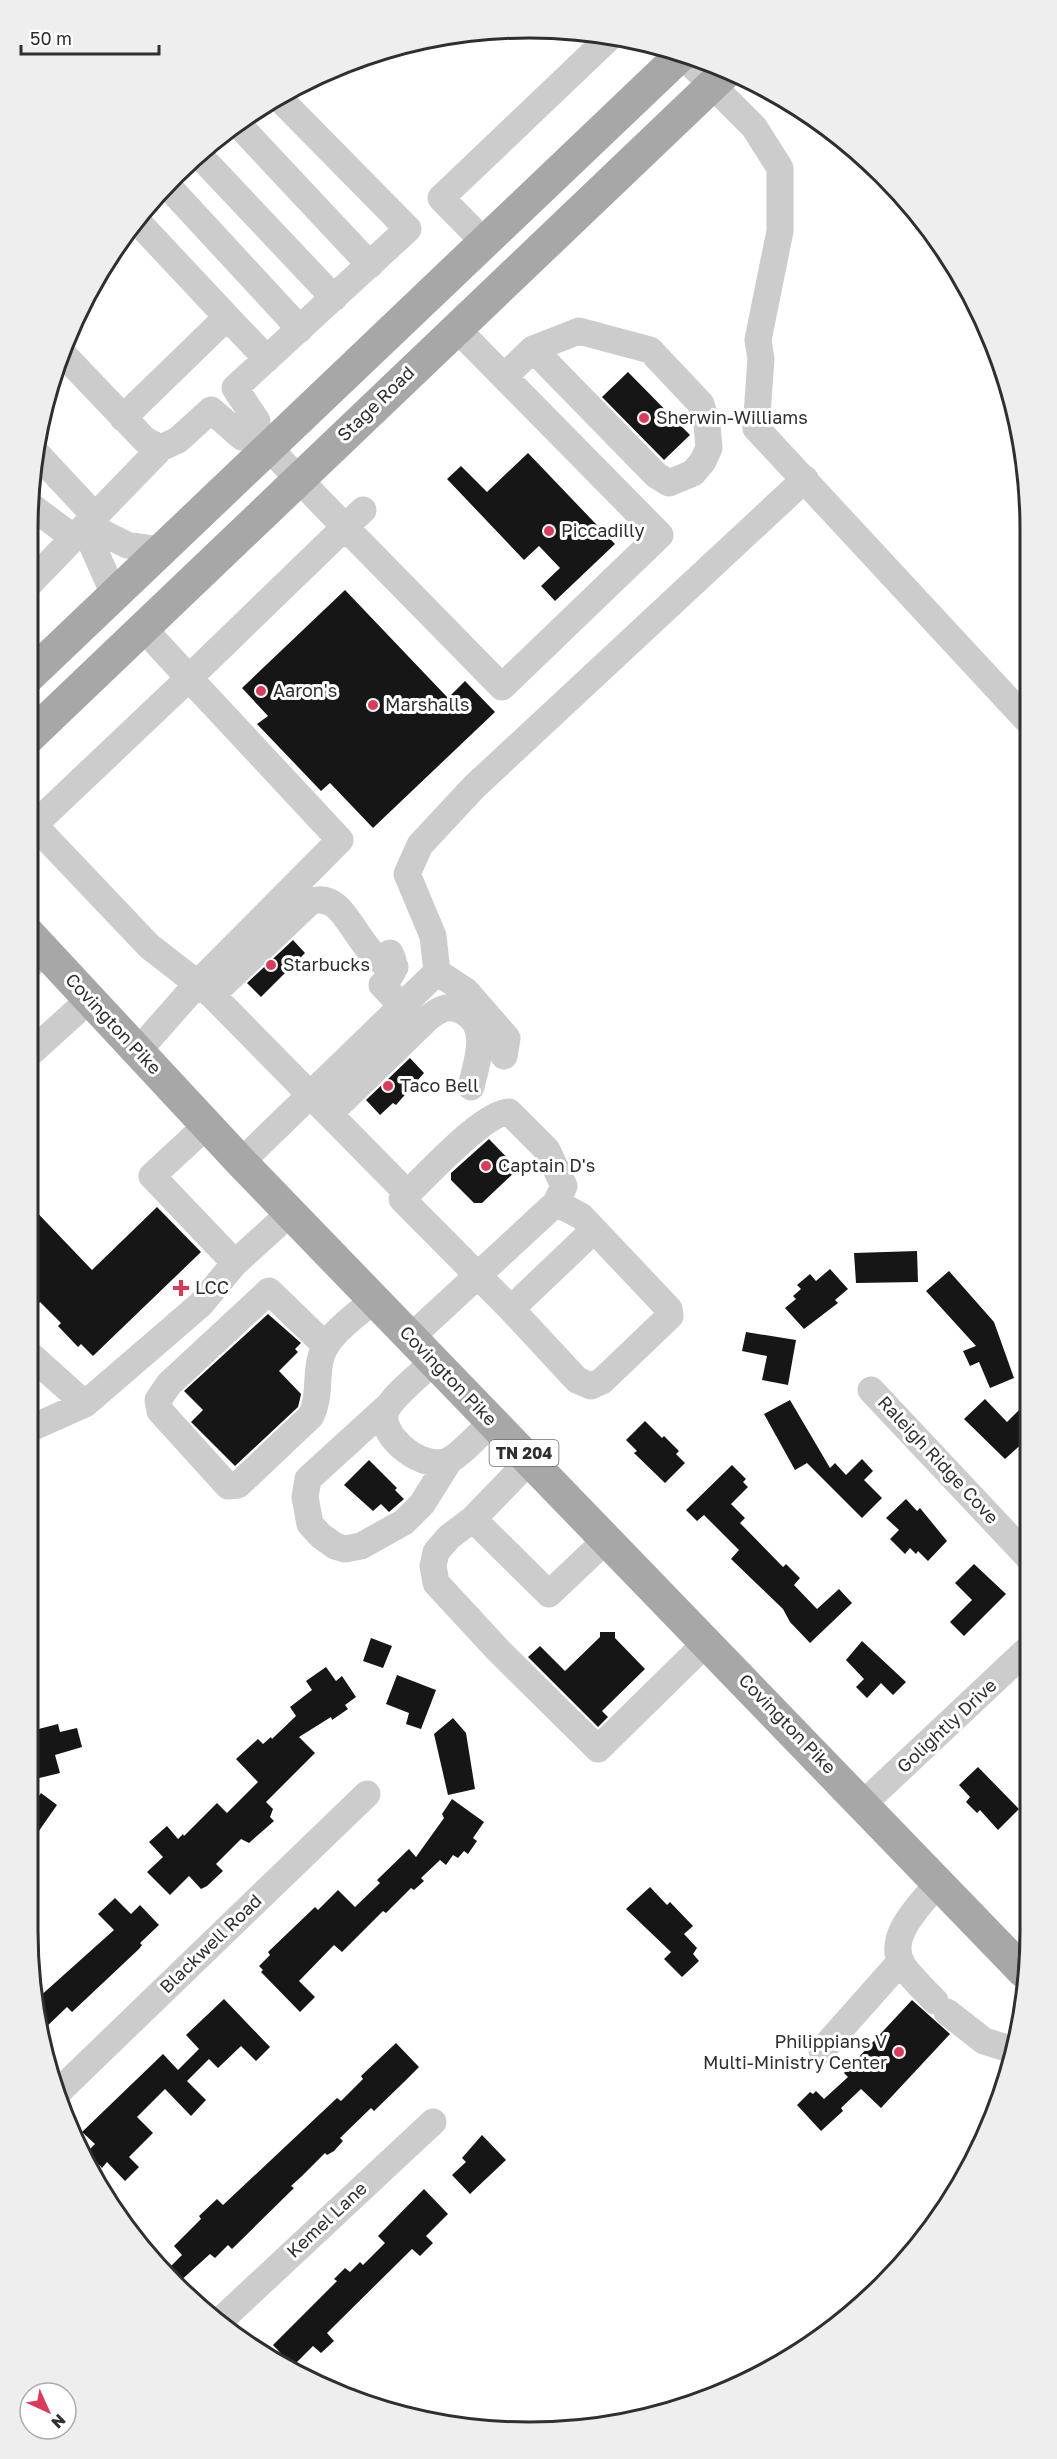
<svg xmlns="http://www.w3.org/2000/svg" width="1057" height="2459" font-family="'Golos Text',sans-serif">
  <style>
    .building { fill: #161616 }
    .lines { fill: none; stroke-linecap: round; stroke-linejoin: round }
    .minor { stroke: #ccc; stroke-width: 27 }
    .major { stroke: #a7a7a7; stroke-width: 33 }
    .poi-dot { fill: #db3b5a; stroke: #fff; stroke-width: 2 }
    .labels { text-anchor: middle; stroke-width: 6; stroke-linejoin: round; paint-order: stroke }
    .shield { fill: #fff; stroke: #6d6d6d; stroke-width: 1.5 }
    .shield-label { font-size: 16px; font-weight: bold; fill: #2f2f2f }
    .street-label { font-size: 18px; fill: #2f2f2f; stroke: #fff }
    .poi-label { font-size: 18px; fill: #2f2f2f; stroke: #fff; text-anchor: start }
    .rim { fill: none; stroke: #2f2f2f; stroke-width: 3 }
  </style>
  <rect width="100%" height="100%" fill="#fff"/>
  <!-- building -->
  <path class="building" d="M628,372L690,435L664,460L602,397Z
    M528,453L615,544L555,601L541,586L560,568L539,546L524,560L447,479L461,466L487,492Z
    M345,590L448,698L465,681L495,712L373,828L330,783L321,791L257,724L268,716L242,688Z
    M293,940L305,953L261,997L247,983Z
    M410,1058L424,1073L396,1105L393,1103L380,1115L366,1100Z
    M489,1139L518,1169L482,1203H474L451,1180V1173Z
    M27,1202L92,1270L157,1207L201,1252L93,1356L81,1344L78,1347L58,1326L61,1323L40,1302L27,1314Z
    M917,1251L918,1282L856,1283L854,1253Z
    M830,1269L848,1289L835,1300L838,1303L804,1329L785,1308L796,1299L793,1296L801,1289L797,1285L810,1274L816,1281Z
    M949,1271L994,1322L1014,1378L990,1388L979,1362L970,1366L963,1351L976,1346L926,1291Z
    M268,1314L301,1343L295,1349L298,1352L279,1371L301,1394L300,1399L298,1407L235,1466L191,1422L203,1410L184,1391Z
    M746,1332L796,1340L788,1385L762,1380L767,1356L742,1351Z
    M985,1399L1007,1422L1028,1401V1422L1020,1430L1028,1438L1005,1459L964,1419Z
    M790,1400L830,1468L835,1463L846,1475L862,1459L873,1471L864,1480L882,1498L862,1518L807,1463L795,1470L764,1414Z
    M645,1421L662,1438L664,1436L679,1451L676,1454L685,1463L665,1483L634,1453L637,1451L626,1440Z
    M369,1460L397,1488L395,1490L404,1499L389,1512L381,1504L373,1511L344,1485Z
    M732,1465L746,1479L743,1482L748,1487L731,1504L745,1518L740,1523L783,1567L786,1564L800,1578L794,1585L817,1609L839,1589L852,1603L810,1643L790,1622L783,1609L731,1559L739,1550L704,1515L697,1521L686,1510Z
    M906,1499L917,1511L920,1508L947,1541L928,1561L918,1551L916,1554L910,1548L905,1554L890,1539L899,1530L886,1518Z
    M974,1564L1006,1594L964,1636L950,1622L972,1600L955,1583Z
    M600,1632H615V1638L645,1669L602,1711L608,1717L598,1727L528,1657L540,1646L565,1671L600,1637Z
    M371,1638L392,1646L383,1668L363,1661Z
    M862,1641L906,1682L893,1695L881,1683L867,1698L856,1687L864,1679L846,1660Z
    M326,1667L336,1681L342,1676L356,1697L345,1705L348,1709L332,1720L331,1717L299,1737L315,1753L266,1802L273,1809L270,1817L274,1821L249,1843L241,1839L216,1864L223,1871L207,1886L201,1889L189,1876L170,1895L147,1872L163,1857L149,1842L167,1826L178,1839L183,1834L184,1836L217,1803L227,1813L258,1782L236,1759L258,1739L263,1744L271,1737L272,1739L296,1716L290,1707L312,1690L306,1681Z
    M397,1675L436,1690L421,1729L406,1724L409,1713L386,1704Z
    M453,1718L466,1733L475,1789L448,1795L434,1734Z
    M58,1724L60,1732L77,1728L82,1747L55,1755L60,1773L27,1781V1732Z
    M978,1767L1019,1809L998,1830L980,1810L977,1813L966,1802L970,1797L959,1785Z
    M41,1793L57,1805L27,1848V1813Z
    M452,1799L484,1822L473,1838L477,1841L468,1854L464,1851L458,1858L453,1855L446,1865L440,1860L421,1878L424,1881L414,1890L411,1888L386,1913L383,1911L342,1952L334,1945L299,1981L315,1997L300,2012L261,1972L263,1970L259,1966L270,1955L268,1952L315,1907L318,1910L338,1890L355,1907L380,1883L377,1880L409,1849L416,1857L444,1818L442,1814Z
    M650,1887L667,1905L670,1902L693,1926L684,1934L697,1948L693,1954L699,1961L682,1977L664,1959L671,1952L626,1909Z
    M115,1898L131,1914L140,1905L159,1925L140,1943L142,1945L139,1949L72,2012L67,2007L43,2030L38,1998L114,1930L98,1914Z
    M224,1999L270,2047L256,2061L241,2046L218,2068L209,2059L187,2081L206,2100L191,2116L165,2089L137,2117L153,2133L129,2157L139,2167L125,2181L107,2162L102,2168L87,2152L95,2144L82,2132L163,2054L178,2070L199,2049L186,2035Z
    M912,2000L950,2034L881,2108L861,2089L841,2108L843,2111L821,2131L797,2105L810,2092L813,2094L816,2091L824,2099L848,2077L844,2073Z
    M396,2043L419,2067L404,2082L374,2111L371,2108L340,2138L343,2141L334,2151L327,2155L325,2153L302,2176L291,2186L294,2188L232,2249L228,2245L215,2258L210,2254L178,2283L165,2272L182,2255L174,2246L201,2219L199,2216L217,2199L223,2205L337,2098L341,2101L363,2079L361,2076Z
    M482,2135L506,2160L470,2194L452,2175L466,2162L462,2158Z
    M424,2189L448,2214L426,2236L433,2243L420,2256L412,2249L327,2333L334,2341L321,2353L313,2346L293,2366L273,2345L337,2281L334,2279L345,2268L350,2272L360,2262L363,2265L385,2243L378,2236Z"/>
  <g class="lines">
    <!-- minor -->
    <path class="minor" d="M678,51L754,127L780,168V231L758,340L761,359L756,428L1026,719
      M278,97L408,229L235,388L257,421L256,435L345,527L363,510
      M236,122L370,265
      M198,154L334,298
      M166,184L300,329
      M136,220L227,317
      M484,242L441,198L612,35
      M61,352L145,440L161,448L178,440L211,410L242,437L256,435
      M505,376L533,349L579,331L650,350L701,404L707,425L709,448L703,461L693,473L669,483L656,475L533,349
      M123,418L227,317L267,359
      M39,456L95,516
      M31,506L74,538
      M27,586L161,448
      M114,594L93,547L87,525L127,545L160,550
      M142,627L189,678L345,527L502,687L660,535L456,328
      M390,953C398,968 393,974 382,985L402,1006
      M27,968L45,950
      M437,972L466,991L507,1038L504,1056
      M212,995L310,902C348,886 356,960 395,967
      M138,1051L198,983L340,840L189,678L34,825L149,946L212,995L408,1194
      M27,1056L90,999
      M330,1113L428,1018C440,1009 448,1004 462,1011C492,1025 476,1064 471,1087
      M207,1125L152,1176L235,1263L290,1213
      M241,1162L437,972L433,936L407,874L420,845L474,787L805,479
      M511,1309L402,1199C424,1179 483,1112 509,1112L547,1150L564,1186L556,1203
      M411,1337L556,1203L581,1216L669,1309L670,1316L602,1381L591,1386L577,1380L511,1309L594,1230
      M325,1345L269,1291L169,1384L158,1400L160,1411L228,1486L238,1485L311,1416C320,1397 316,1381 320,1361C324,1336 356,1316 375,1299
      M27,1352L85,1404
      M434,1361C421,1374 397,1392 388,1407C372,1430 420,1472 448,1461C461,1455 481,1432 493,1421
      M871,1390L1029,1558
      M387,1407L308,1479L305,1497L310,1524L321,1536L335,1546L345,1549L361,1546L404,1522L422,1504L449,1461
      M27,1430L85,1404L201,1304L235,1263
      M530,1460L473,1519L549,1594L607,1539
      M473,1519L449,1537L436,1552L433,1566L436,1583L498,1650L598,1749L707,1642
      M864,1803L1029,1648
      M935,2001C924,1990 912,1978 903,1966C884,1937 922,1903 939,1882
      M947,2012L984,2041L1010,2049
      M822,2050L901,1961
      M55,2095L367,1794
      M222,2319L433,2122"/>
    <!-- major -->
    <path class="major" d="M27,678L684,52
      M27,739L726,72
      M27,932L241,1162L1023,1971"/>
  </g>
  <!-- markers -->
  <g class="poi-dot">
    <circle cx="644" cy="418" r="6"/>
    <circle cx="549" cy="531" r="6"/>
    <circle cx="261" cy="691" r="6"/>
    <circle cx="373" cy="705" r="6"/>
    <circle cx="271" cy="965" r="6"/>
    <circle cx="388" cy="1086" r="6"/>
    <circle cx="486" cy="1166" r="6"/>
    <path d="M178 1279h6v6h6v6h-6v6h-6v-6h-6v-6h6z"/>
    <circle cx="899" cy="2052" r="6"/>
  </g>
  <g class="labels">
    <!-- shield labels -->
    <rect class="shield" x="489.5" y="1440" width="69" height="26" rx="4.5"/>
    <g class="shield-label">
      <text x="524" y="1459">TN 204</text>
    </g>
    <!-- street labels -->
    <g class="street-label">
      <text transform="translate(376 404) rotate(-44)" y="6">Stage Road</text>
      <text transform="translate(113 1024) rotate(47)" y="6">Covington Pike</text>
      <text transform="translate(448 1376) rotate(46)" y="6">Covington Pike</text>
      <text transform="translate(938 1460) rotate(47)" y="6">Raleigh Ridge Cove</text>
      <text transform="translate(787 1724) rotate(46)" y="6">Covington Pike</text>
      <text transform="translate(947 1726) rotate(-43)" y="6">Golightly Drive</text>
      <text transform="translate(211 1944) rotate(-44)" y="6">Blackwell Road</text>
      <text transform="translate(327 2220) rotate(-43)" y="6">Kemel Lane</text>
    </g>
    <!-- poi labels -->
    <g class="poi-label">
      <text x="656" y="424">Sherwin-Williams</text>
      <text x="561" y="537">Piccadilly</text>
      <text x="273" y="697">Aaron's</text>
      <text x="385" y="711">Marshalls</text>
      <text x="283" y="971">Starbucks</text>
      <text x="400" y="1092">Taco Bell</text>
      <text x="498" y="1172">Captain D's</text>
      <text x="195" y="1294">LCC</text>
      <text x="887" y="2048" text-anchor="end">Philippians V<tspan x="887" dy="21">Multi-Ministry Center</tspan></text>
    </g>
  </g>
  <!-- crop -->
  <path d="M0 0H1057V2459H0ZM529 38H529A491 491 0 0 1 1020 529V1931A491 491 0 0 1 529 2422H529A491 491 0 0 1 38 1931V529A491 491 0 0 1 529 38Z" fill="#eee" fill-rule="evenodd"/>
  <path class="rim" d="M529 38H529A491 491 0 0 1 1020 529V1931A491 491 0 0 1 529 2422H529A491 491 0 0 1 38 1931V529A491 491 0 0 1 529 38Z"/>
  <!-- north arrow -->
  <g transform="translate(48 2411) rotate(135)"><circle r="28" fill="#ffffff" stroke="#acacac" stroke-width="1.5"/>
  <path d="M0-4.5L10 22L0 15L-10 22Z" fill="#db3b5a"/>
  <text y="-9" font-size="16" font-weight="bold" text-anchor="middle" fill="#2f2f2f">N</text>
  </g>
  <!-- scale -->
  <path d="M21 45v9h138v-9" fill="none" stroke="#2f2f2f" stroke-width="3"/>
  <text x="30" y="45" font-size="18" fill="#2f2f2f" stroke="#ffffff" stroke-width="4.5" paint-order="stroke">50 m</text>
</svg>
